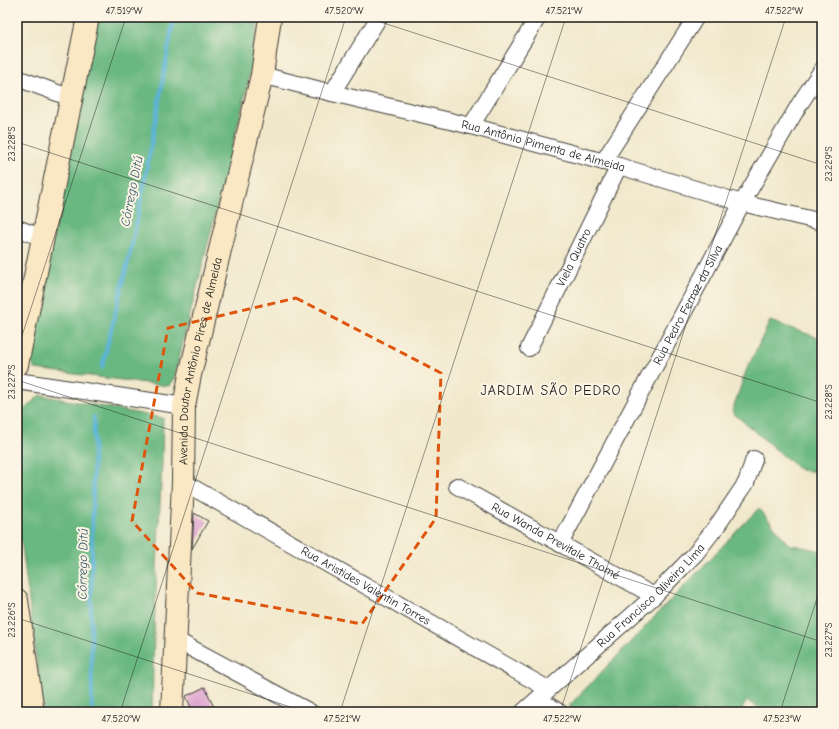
<svg xmlns="http://www.w3.org/2000/svg" width="839" height="729" font-family="'Comic Neue',sans-serif">
  <style>
    .forest { fill: #6bb881; stroke: #446a4e }
    .lines { fill: none; stroke-linecap: round; stroke-linejoin: round }
    .stream { stroke: #5ab3d7; stroke-width: 4 }
    .building { fill: #db9ecc }
    .minor-casing { stroke: #3c3b36; stroke-width: 18 }
    .secondary-casing { stroke: #3c3b36; stroke-width: 24 }
    .minor { stroke: #fff; stroke-width: 16 }
    .secondary { stroke: #fae7c3; stroke-width: 22 }
    .marked { fill: none; stroke: #de560d; stroke-width: 3; stroke-dasharray: 8 5; stroke-linejoin: round }
    .ticks { fill: none; stroke: #1c1c1c; stroke-width: 1; stroke-opacity: 0.45 }
    .labels { text-anchor: middle; stroke-width: 4; stroke-linejoin: round; paint-order: stroke }
    .street-label { font-size: 12px; fill: #1c1c1c; stroke: #fcf5e5 }
    .water-label { font-size: 13px; font-style: italic; fill: #355867; stroke: #fcf5e5 }
    .quarter-label { font-size: 14px; letter-spacing: 1px; fill: #1c1c1c; stroke: #fcf5e5 }
    .neatline { fill: none; stroke: #1c1c1c; stroke-width: 1.5 }
    .ticks-label { font-size: 10px; text-anchor: middle; fill: #1c1c1c }
  </style>
  <rect width="100%" height="100%" fill="#fcf5e5"/>
  <filter id="ink" filterUnits="userSpaceOnUse"><feTurbulence type="fractalNoise" baseFrequency=".025" numOctaves="2"/><feDisplacementMap in="SourceGraphic" scale="8" xChannelSelector="R" yChannelSelector="G"/><feConvolveMatrix kernelMatrix="1 2 1 2 8 2 1 2 1" color-interpolation-filters="sRGB"/></filter>
  <filter id="wash" filterUnits="userSpaceOnUse"><feTurbulence type="fractalNoise" baseFrequency=".012" numOctaves="4" result="noise"/><feDisplacementMap in="SourceGraphic" scale="16" xChannelSelector="R" yChannelSelector="G"/><feGaussianBlur stdDeviation="0.9" result="paint"/><feColorMatrix in="noise" values="0 0 0 0 0 0 0 0 0 0 0 0 0 0 0 0 0 1.4 0 .05"/><feComposite in="paint" operator="in"/></filter>
  <g filter="url(#wash)">
    <rect width="100%" height="100%" fill="#f1e8cc"/>
    <!-- forest -->
    <path class="forest" d="M96,17H259L247,88L174,378L169,386L35,369L28,354Z
      M770,321L822,339V472L800,470L732,412L746,371Z
      M40,395L163,418L162,462L154,630L152,712H43L23,554L17,514V416Z
      M759,508L788,544L822,551V712H767L747,701L740,712H578L569,706Z"/>
    <g class="lines">
      <!-- stream -->
      <path class="stream" d="M102,367L131,249L145,179L174,17
        M92,712L91,617L94,417"/>
    </g>
    <g id="blocks">
      <!-- building -->
      <path class="building" d="M194,513L208,521L192,549Z
        M205,687L216,712H193L186,696Z"/>
    </g>
  </g>
  <g filter="url(#ink)">
    <use href="#blocks" fill-opacity="0" stroke="#3c3b36" stroke-width="1"/>
    <g class="lines">
      <defs>
        <g id="minor">
          <path id="s1" d="M262,75L332,93L471,126L619,166L742,203L822,222"/>
          <path d="M17,78L71,98"/>
          <path d="M332,93L379,17"/>
          <path d="M471,126L538,17"/>
          <path d="M603,162L696,17"/>
          <path d="M17,228L43,238"/>
          <path id="s2" d="M529,348L619,166"/>
          <path d="M17,381L184,406"/>
          <path id="s3" d="M183,482L548,689"/>
          <path id="s4" d="M457,486L654,596"/>
          <path id="s5" d="M560,544L742,203L799,105L822,70"/>
          <path d="M176,640L310,712"/>
          <path d="M538,699L559,712"/>
          <path id="s6" d="M523,712L654,596L695,554L719,523L746,483L754,459"/>
        </g>
        <g id="secondary">
          <path d="M17,365L88,17"/>
          <path d="M17,600L33,712"/>
          <path id="s7" d="M172,712L183,482L184,406L190,375L262,75L270,17"/>
        </g>
      </defs>
      <!-- minor casing -->
      <use href="#minor" class="minor-casing"/>
      <!-- secondary casing -->
      <use href="#secondary" class="secondary-casing"/>
      <!-- minor -->
      <use href="#minor" class="minor"/>
      <!-- secondary -->
      <use href="#secondary" class="secondary"/>
    </g>
  </g>
  <!-- marked area -->
  <path class="marked" d="M296,298L441,373L436,518L362,624L197,593L132,521L168,328Z"/>
  <!-- ticks -->
  <path class="ticks" d="M365,17L822,165M17,142L822,403M17,351L126,17M17,380L822,642M17,618L306,712M120,712L346,17M340,712L566,17M560,712L786,17M780,712L822,583"/>
  <g class="labels">
    <!-- street labels -->
    <g class="street-label">
      <text dy="4" stroke="none"><textPath href="#s1" startOffset="290">Rua Antônio Pimenta de Almeida</textPath></text>
      <text dy="4" stroke="none"><textPath href="#s2" startOffset="101">Viela Quatro</textPath></text>
      <text dy="4" stroke="none"><textPath href="#s5" startOffset="271">Rua Pedro Ferraz da Silva</textPath></text>
      <text dy="4" stroke="none"><textPath href="#s7" startOffset="353">Avenida Doutor Antônio Pires de Almeida</textPath></text>
      <text dy="4" stroke="none"><textPath href="#s4" startOffset="113">Rua Wanda Previtale Thomé</textPath></text>
      <text dy="4" stroke="none"><textPath href="#s3" startOffset="210">Rua Aristides Valentin Torres</textPath></text>
      <text dy="4" stroke="none"><textPath href="#s6" startOffset="173">Rua Francisco Oliveira Lima</textPath></text>
    </g>
    <!-- water labels -->
    <g class="water-label">
      <text transform="translate(131 191) rotate(-79)" y="5">Córrego Ditú</text>
      <text transform="translate(82 564) rotate(-89)" y="5">Córrego Ditú</text>
    </g>
    <!-- quarter labels -->
    <g class="quarter-label">
      <text x="551" y="395">JARDIM SÃO PEDRO</text>
    </g>
  </g>
  <!-- margin -->
  <rect width="839" height="729" fill="none" stroke="#fcf5e5" stroke-width="44"/>
  <rect x="22" y="22" width="795" height="685" class="neatline"/>
  <g class="ticks-label">
    <text x="124" y="14">47.519°W</text>
    <text x="344" y="14">47.520°W</text>
    <text x="564" y="14">47.521°W</text>
    <text x="784" y="14">47.522°W</text>
    <text transform="translate(11 144) rotate(-90)" y="4">23.228°S</text>
    <text transform="translate(828 164) rotate(-90)" y="4">23.229°S</text>
    <text transform="translate(11 382) rotate(-90)" y="4">23.227°S</text>
    <text transform="translate(828 402) rotate(-90)" y="4">23.228°S</text>
    <text transform="translate(11 620) rotate(-90)" y="4">23.226°S</text>
    <text transform="translate(828 640) rotate(-90)" y="4">23.227°S</text>
    <text x="121" y="722">47.520°W</text>
    <text x="342" y="722">47.521°W</text>
    <text x="562" y="722">47.522°W</text>
    <text x="782" y="722">47.523°W</text>
  </g>
</svg>
